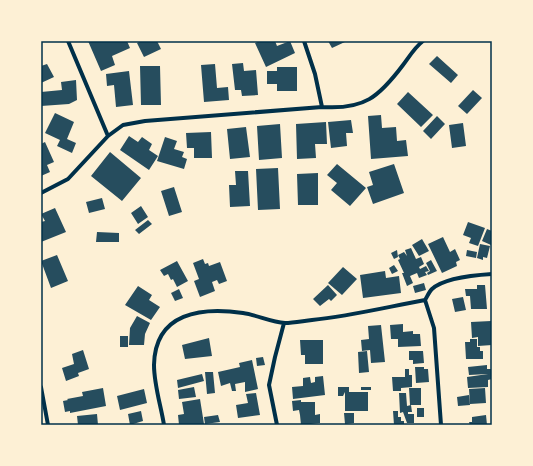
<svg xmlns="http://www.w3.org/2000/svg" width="533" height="466" font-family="Manrope,sans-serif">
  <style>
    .building { fill: #264d5e }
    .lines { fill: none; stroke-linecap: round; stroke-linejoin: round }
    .minor { stroke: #003049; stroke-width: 4 }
    .neatline { fill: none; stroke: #003049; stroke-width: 1.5 }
  </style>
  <rect width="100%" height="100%" fill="#fdf0d5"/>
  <!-- building -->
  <path class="building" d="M88,41H127L130,48L112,56L115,65L101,71Z
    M141,41H157L161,49L144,57L137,43Z
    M260,41H275L277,46L290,41L295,53L266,67L255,43Z
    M328,41H347L332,48Z
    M437,56L458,75L451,83L429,64Z
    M243,63L244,71L256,70L258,95L242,96L241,90H235L232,64Z
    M47,64L54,77L41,83V66Z
    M215,64L217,88L228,87L229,100L204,102L201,65Z
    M140,66H160L161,105H141Z
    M277,67H297V91H277V84H267V71H277Z
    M129,71L133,105L116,107L114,85L107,86L106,74Z
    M76,80L77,100L69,104L41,106V92L62,90L61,82Z
    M473,90L482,98L467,114L458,106Z
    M408,92L433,115L421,127L397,104Z
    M55,113L74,122L67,139L76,143L72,153L57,146L60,140L45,133Z
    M381,115L382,128L396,127L397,141L406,140L408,156L371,159L368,116Z
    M437,116L445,124L431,139L423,131Z
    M351,120L353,133H346L347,146L331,148L328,122Z
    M326,122L327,144H315L316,158L297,159L296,124Z
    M463,123L466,146L452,148L449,125Z
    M280,124L282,158L259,160L257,126Z
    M246,127L250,157L230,159L227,129Z
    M211,132L212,158H194V148H187L186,133Z
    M129,136L138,142L142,137L152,144L149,150L158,156L149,170L120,150Z
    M165,137L177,141L174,149L184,152L182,157L187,159L184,169L157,161Z
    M45,142L54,162L47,165L50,172L41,176V144Z
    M110,152L141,178L122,201L91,176Z
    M337,164L366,188L350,206L331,190L337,183L327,175Z
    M394,164L404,193L373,204L367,187L373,185L369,172Z
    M278,168L280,209L258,210L256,169Z
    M235,171H248L250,206L230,207L229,185H236Z
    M318,173V205H298L297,174Z
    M174,187L182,212L169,216L161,191Z
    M102,198L105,209L89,213L86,202Z
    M141,206L148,217L138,224L131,213Z
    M55,208L66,232L41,242V222L45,221L41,214Z
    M148,220L152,224L139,234L135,230Z
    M468,222L485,228L478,246L469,243L471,238L463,235Z
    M487,229L492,231L491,245L482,241Z
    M97,232L119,233V242H96Z
    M443,237L450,252L455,249L460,260L456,262L457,266L442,273L428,244Z
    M422,239L429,251L419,256L412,245Z
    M480,244L490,246L487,258L483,257V260L477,258Z
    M411,248L416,259L421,257L424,264L419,267L420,269L426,266L429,271L425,272L427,275L419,278L417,273L410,276L413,283L407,286L402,273H404L398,260L400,259L398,255L404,252L407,256L405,250Z
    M397,250L398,257L394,259L391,253Z
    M467,250L477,252L476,258L466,256Z
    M57,255L68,281L51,288L41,261Z
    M203,259L205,264L208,263L209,266L220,262L227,281L219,284L217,280L212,282L215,291L200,297L194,281L199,279L193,263Z
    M431,260L437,271L428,275L427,273L430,271L426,263Z
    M177,261L188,281L177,287L173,279L171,280L168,274L164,276L160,270Z
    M394,265L398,271L392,274L389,268Z
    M343,267L357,279L342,295L328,283Z
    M385,271L386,278L399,276L401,293L363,298L360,275Z
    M424,283L426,290L415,293L413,286Z
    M328,285L337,295L331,301L329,299L320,306L313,299Z
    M477,285H485L487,309H471L470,296H466L465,289H477Z
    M138,286L152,295L149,300L160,307L151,320L125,305Z
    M179,289L183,298L175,301L171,293Z
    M463,297L466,310L455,312L452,299Z
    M137,316L150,323L145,334L144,345H129L130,328Z
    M491,321L492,345L478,346V337L472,338L471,322Z
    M403,324V332L413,331V334H420L421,346L398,347V339H391L390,325Z
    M381,325L385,362L371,363L370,350L362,351L361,340L369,339L368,326Z
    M120,336H128V347H120Z
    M209,338L212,356L185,359L182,345Z
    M470,339H477V347H480V351H483V359H466L465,342H470Z
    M300,340H323V364H305V355H301Z
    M83,350L89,369L78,373L79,376L66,381L62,368L74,364L72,354Z
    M367,351L369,372L359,373L358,352Z
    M409,351H423L424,363L413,364V360H409Z
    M263,357L265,365L257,366L256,358Z
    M252,360L258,389L245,392V382L235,384L236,391H232L230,383L221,386L218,372L240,367L239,363Z
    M487,365V369H492V379L488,380V387L468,388L467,377L488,374L469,375L468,367Z
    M415,367H424V369H428L429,382L416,383Z
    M405,369H409V375H412V387L401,388V391H393L392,377H405Z
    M205,372H213L215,393L207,394Z
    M202,374L204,381L178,388L177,380Z
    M323,376L325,395L293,399L292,387L303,386V378L310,377L311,383L315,382V377Z
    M194,387L196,397L179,399L178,390Z
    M338,387H349V392H368V411H345V392L343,396H338Z
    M361,387H371V390H361Z
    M103,388L106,406L70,413V411L65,412L63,401L68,400L67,399L83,396L82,392Z
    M409,388H421V405H410Z
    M485,388L486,403L470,404L469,389Z
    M144,389L147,403L120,410L117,396Z
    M256,393L260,415L238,418L236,405L248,403L246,394Z
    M399,393H406L407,406L411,405L412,412H408V414H414V423H407L403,412L400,413Z
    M469,395L470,405L458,406L457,397Z
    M200,399L204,424L179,425L178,415L184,414L182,402Z
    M301,400V402H315V415L320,414V423L301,425L300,415L299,410L293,411L292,401Z
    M417,408H424V417H417Z
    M141,411L143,421L130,425L128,414Z
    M393,411H398V417H401V421H404V425H394Z
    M344,413H354V423L345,424Z
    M97,414L98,425H78L77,416Z
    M218,415L220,422L205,424L204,417Z
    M486,415L487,425H470L469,422H472V417Z"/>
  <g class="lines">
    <!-- minor -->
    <path class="minor" d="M68,41L108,136
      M304,41L315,74L322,107
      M41,193L68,179L108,136L123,125L145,121L322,107C364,110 379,97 403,65C409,57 415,47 423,41
      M425,300L434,328L441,425
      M41,387L48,425
      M164,425C161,406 154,385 154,365C155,312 202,307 243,313C257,315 271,322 285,323C293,323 303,321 312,320C350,316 387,307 425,300C427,297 429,292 432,289C444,278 476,275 492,274
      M277,425L269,385L275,357L284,323"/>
  </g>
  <!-- border -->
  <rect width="533" height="466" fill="none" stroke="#fdf0d5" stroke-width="84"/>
  <rect x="42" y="42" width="449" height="382" class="neatline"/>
</svg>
